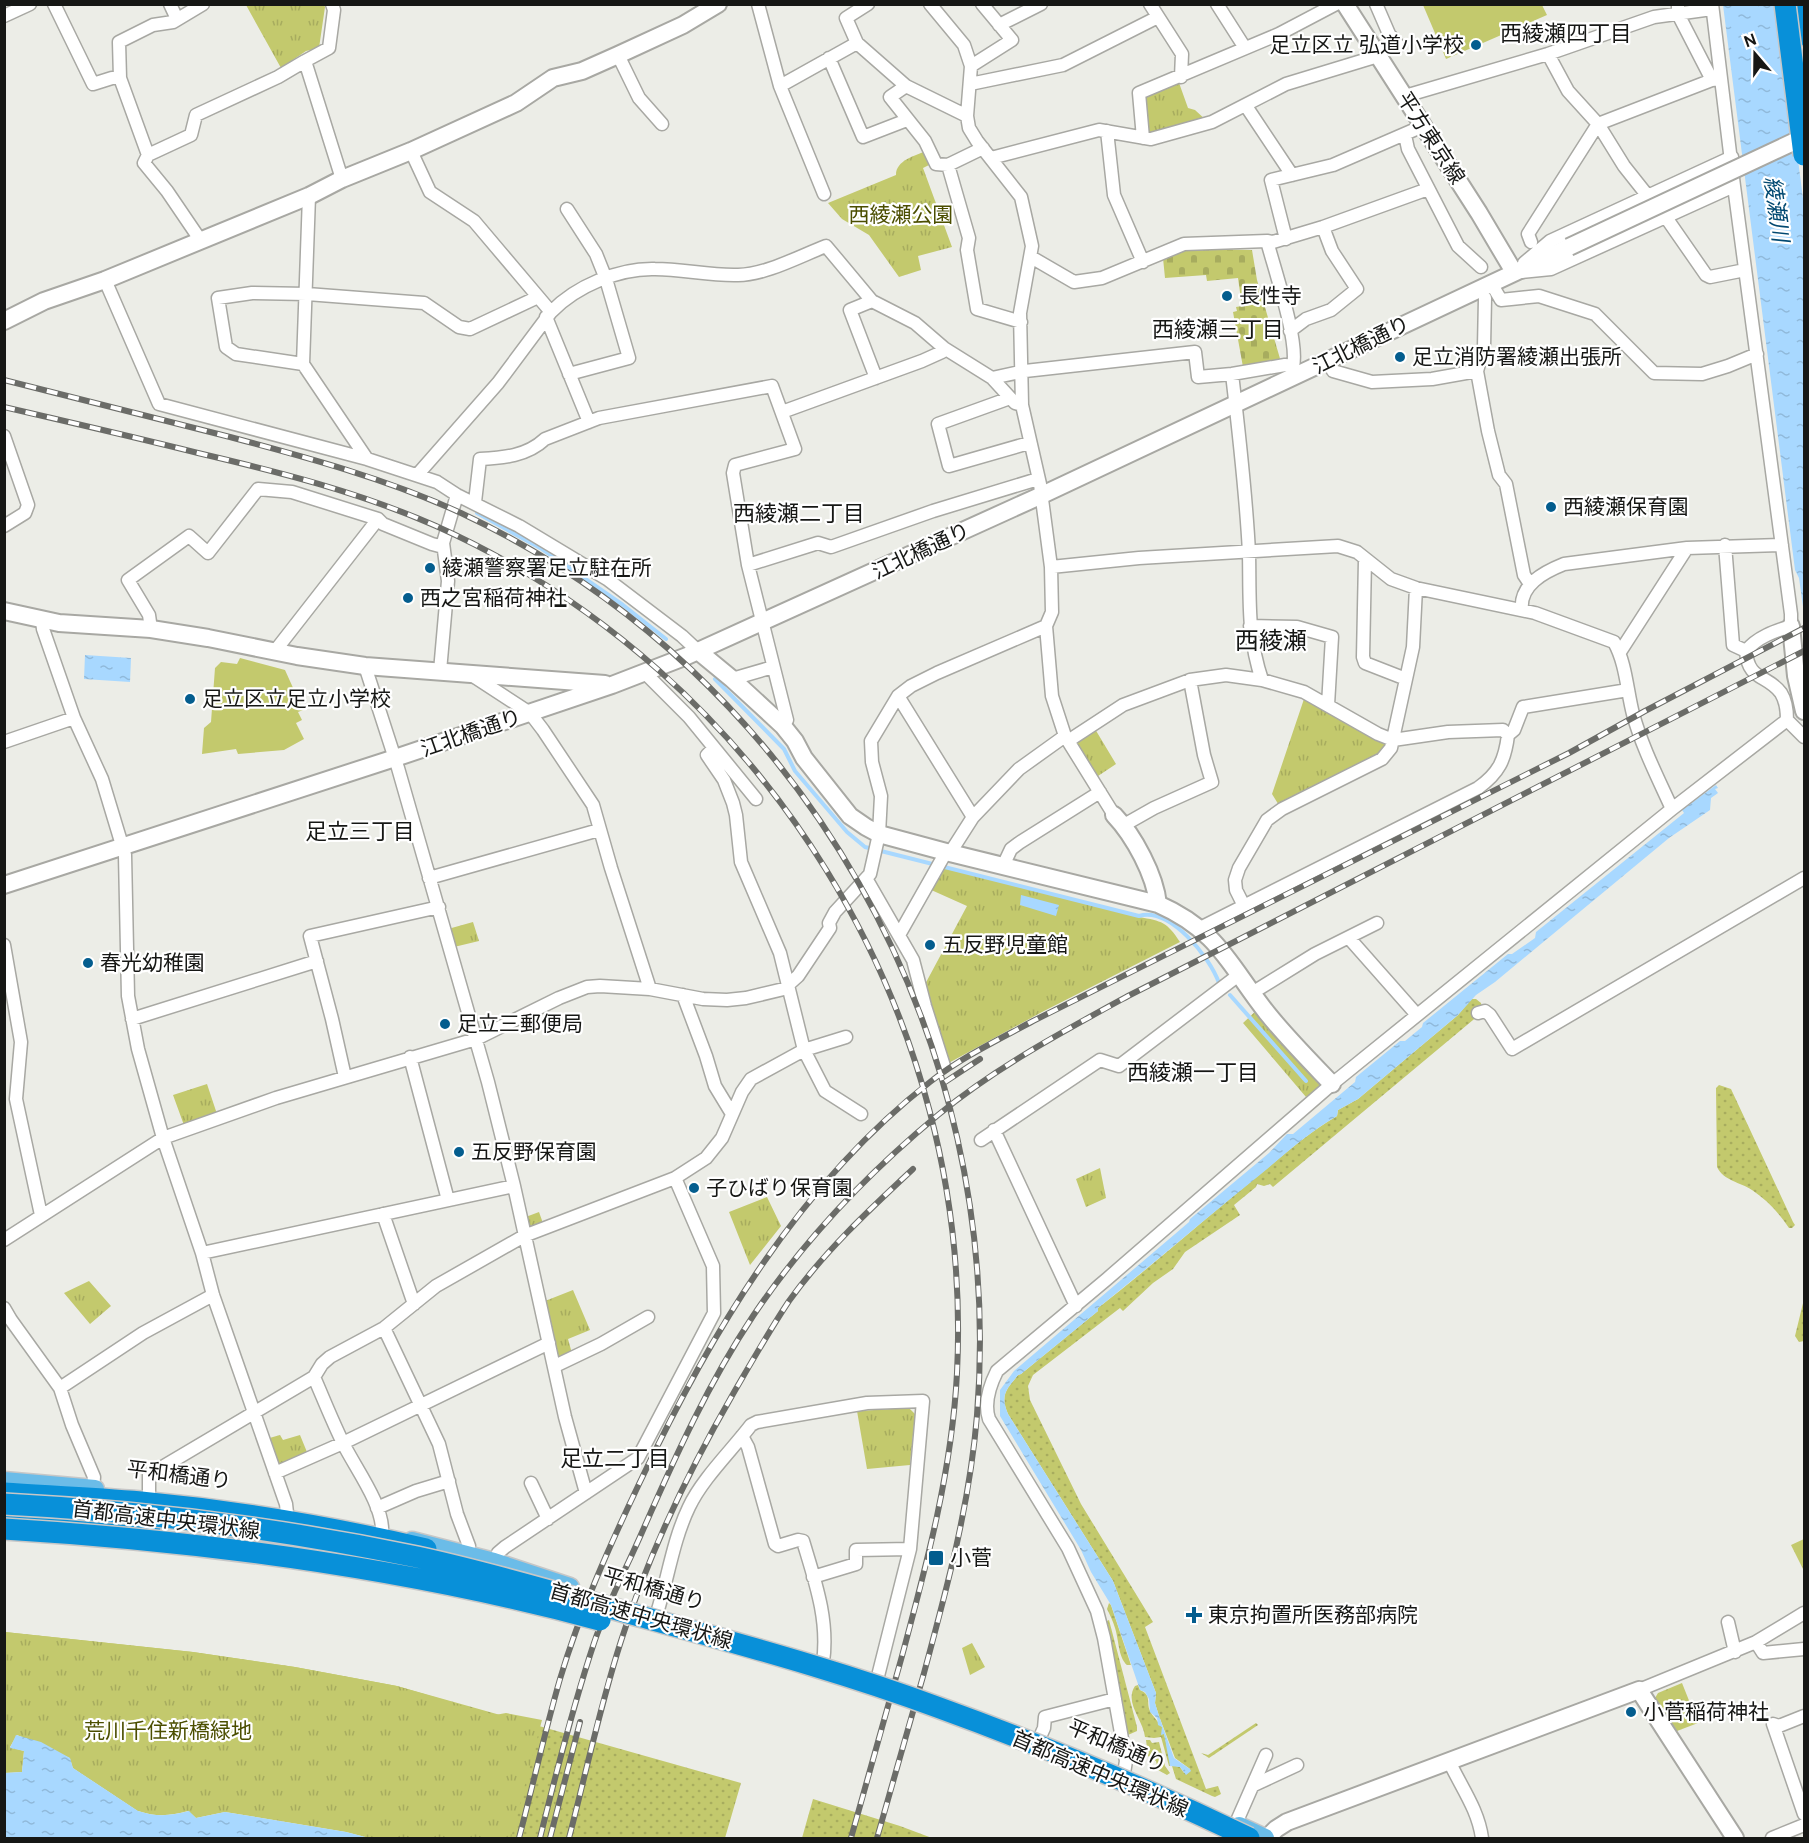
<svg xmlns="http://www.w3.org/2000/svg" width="1809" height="1843" font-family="'DM Sans','Noto Sans JP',sans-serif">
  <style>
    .grass { fill: url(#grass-dots) }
    .cemetery { fill: url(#cemetery-stones) }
    .park { fill: url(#park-tufts) }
    .pitch { fill: #c3c96d }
    .water { fill: url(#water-ripples) }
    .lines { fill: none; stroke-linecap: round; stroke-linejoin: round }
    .stream { stroke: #a8d8ff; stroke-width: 4 }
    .street-casing { stroke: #a8a8a3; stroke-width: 15 }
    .secondary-casing { stroke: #a8a8a3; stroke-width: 20 }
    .primary-casing { stroke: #c7c7c7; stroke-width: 21 }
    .highway-casing { stroke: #c7c7c7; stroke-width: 24 }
    .street { stroke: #fff; stroke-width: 12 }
    .secondary { stroke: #fff; stroke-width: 16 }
    .primary { stroke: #6bbce8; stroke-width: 18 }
    .highway { stroke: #0890d9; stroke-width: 21 }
    .rail-casing { stroke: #6b6c68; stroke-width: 6 }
    .rail { stroke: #fff; stroke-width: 4; stroke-dasharray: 11; stroke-linecap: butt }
    .secondary-bridge-casing { stroke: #a8a8a3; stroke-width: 20; stroke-linecap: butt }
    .highway-bridge-casing { stroke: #c7c7c7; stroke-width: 24; stroke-linecap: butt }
    .secondary-bridge { stroke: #fff; stroke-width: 16 }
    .highway-bridge { stroke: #0890d9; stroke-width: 21 }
    .poi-dot { fill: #045d8e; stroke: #fff; stroke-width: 2 }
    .labels { text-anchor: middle; stroke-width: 4.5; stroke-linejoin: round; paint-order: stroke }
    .poi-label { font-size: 21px; fill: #161715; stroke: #fff; text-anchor: start }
    .street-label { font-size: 21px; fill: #161715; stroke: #fff }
    .park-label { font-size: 21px; fill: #4b4e00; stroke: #fff }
    .neighbourhood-label { font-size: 22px; fill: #161715; stroke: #fff }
    .water-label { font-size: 22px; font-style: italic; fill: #024971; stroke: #fff }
    .quarter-label { font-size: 24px; fill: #161715; stroke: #fff }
  </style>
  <defs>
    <pattern id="grass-dots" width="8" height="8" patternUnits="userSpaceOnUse" patternTransform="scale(1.5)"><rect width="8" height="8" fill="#c3c96d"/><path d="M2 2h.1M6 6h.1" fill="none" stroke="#a7ac5e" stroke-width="1.8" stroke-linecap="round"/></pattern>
    <pattern id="cemetery-stones" width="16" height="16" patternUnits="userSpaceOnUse" patternTransform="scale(1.5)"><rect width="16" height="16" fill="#c3c96d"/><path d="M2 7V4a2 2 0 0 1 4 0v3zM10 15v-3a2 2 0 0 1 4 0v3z" fill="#a7ac5e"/></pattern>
    <pattern id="park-tufts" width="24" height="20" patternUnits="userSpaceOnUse" patternTransform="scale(1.5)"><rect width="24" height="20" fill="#c3c96d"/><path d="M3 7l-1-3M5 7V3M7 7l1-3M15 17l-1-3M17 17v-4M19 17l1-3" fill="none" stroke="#a7ac5e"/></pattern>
    <pattern id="water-ripples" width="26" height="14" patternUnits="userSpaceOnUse" patternTransform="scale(1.5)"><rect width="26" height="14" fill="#a8d8ff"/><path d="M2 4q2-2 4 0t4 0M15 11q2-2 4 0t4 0" fill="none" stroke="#90b9da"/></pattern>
  </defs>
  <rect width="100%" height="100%" fill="#ecede7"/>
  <!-- grass -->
  <path class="grass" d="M1471,999H1476L1481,1003L1482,1008L1479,1015L1273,1187L1270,1184L1264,1186L1257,1184L1256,1187L1234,1205L1240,1215L1185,1252L1173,1269L1153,1283L1123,1311L1120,1308L1033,1375L1028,1386L1030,1400L1081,1504L1153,1622L1145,1627L1206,1789L1218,1786L1221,1794L1215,1797L1212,1796L1176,1779L1172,1766H1169L1161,1737L1154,1738L1145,1737C1143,1719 1124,1703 1135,1686L1138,1685L1140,1690C1152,1695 1146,1702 1150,1711C1152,1715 1159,1723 1162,1727V1734H1164L1172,1765L1180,1767L1184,1773L1190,1769L1175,1758L1159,1716L1155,1703L1156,1693L1113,1581L1008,1414C1000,1395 1006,1390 1018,1375L1021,1374L1098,1311V1308C1153,1265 1206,1218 1260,1174C1285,1154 1309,1132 1337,1116L1338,1110L1358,1099L1458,1015Z
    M1719,1085L1731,1089L1793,1222L1795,1225L1792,1228H1789C1779,1213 1767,1200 1752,1190C1740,1182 1724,1181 1717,1167L1716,1088Z
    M1804,1299V1341L1799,1342L1795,1336Z
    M1109,1603L1111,1605L1131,1665H1127C1118,1657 1119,1640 1115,1628C1113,1621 1110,1615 1107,1609Z
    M1109,1620L1137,1727V1731L1128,1735L1107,1621Z
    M5,1632L193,1652L295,1667L397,1686L741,1783L725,1838H468L472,1804L138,1811L73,1768L70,1758L33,1739Z
    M1256,1723L1258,1725L1209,1758L1201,1753L1208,1755Z
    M1146,1740H1150L1152,1743L1159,1742L1165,1766L1170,1773L1167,1775L1158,1770L1156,1761L1148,1756Z
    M813,1799L900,1826L932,1838H802Z"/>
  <!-- cemetery -->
  <path class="cemetery" d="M1202,249L1252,250L1257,280L1281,362L1243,367L1233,312L1237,311L1236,307L1242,306L1238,278L1207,281L1206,275L1165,278L1163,258L1183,251Z"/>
  <!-- park -->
  <path class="park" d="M246,5H324L325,7L319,48L306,51L281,68Z
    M1178,80L1188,108L1195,110L1207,121L1144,136L1141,94Z
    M926,151L933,163L923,168L952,247L918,256L921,270L899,277L869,235L842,219L828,203L896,175C896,160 915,156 926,151Z
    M1305,696L1390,743L1381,758L1280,807L1272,794Z
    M1095,729L1116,764L1098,776L1076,741Z
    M941,866L1139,917C1162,921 1167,922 1180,942L1042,1012L945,1065L923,988L967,906L929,889Z
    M473,922L479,941L454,947L448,929Z
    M1258,1009L1325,1084L1306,1097L1243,1023Z
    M207,1084L218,1117L185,1128L173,1095Z
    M1100,1168L1106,1198L1086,1207L1076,1179Z
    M767,1197L781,1226L750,1265L729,1212Z
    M539,1212L544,1226L526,1233L523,1218Z
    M89,1281L111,1306L90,1324L64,1293Z
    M573,1290L590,1330L568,1339L573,1357L556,1365L540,1303Z
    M909,1408L915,1414L910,1465L867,1469L857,1411Z
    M280,1435L283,1440L300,1435L309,1457L277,1470L266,1439Z
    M1804,1539V1571L1791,1545Z
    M5,1632L193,1652L295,1667L397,1686L495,1715L506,1713L542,1720L511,1838H369L346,1832L225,1812L196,1818L188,1811C170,1816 156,1817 138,1811L73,1768L70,1758L17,1735L10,1747L24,1751L22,1772L5,1773Z
    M972,1643L985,1667L970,1675L962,1648Z
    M1682,1683L1698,1723L1677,1731L1655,1698L1658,1693Z"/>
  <!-- pitch -->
  <path class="pitch" d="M1423,5H1542L1547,15L1446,59Z
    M240,658L285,670L303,710L298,712L302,720L296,723L304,739L284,750L238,754L236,749L202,754L204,728L211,722L215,668L221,662L237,664Z"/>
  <!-- water -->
  <path class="water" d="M1723,5H1778L1804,206V614L1799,578L1795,570Z
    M85,655L131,658L130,682L84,679Z
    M1716,785L1718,788L1715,789L1718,793L1711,798L1710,810L1669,838L1495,982L1476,995L1458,1015L1358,1099L1338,1110L1337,1116C1309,1132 1285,1154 1261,1174C1206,1218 1153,1264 1098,1308V1311L1021,1374L1018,1375C1006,1390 1000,1395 1008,1414L1113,1581L1156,1693L1155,1703L1159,1716L1174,1758L1190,1769L1191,1771L1186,1775L1180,1767L1170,1766L1164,1734L1161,1735L1162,1727L1158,1725L1157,1718L1150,1712L1149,1699L1145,1692L1140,1690L1111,1605L1091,1572L1081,1550L1000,1416V1390L1014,1371L1175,1234L1189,1222L1190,1219L1269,1153L1287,1134H1293L1355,1082L1356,1077L1400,1041H1405L1422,1027L1423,1023L1508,954H1512L1535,938L1536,932L1684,813L1682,810Z
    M1021,895L1059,905L1056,916L1020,905Z
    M16,1735L41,1742L70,1758L73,1768L138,1811C156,1817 170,1816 189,1811L196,1818L225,1812L346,1832L369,1838H5V1773L22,1772L24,1751L10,1748Z"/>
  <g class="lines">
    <!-- stream -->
    <path class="stream" d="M477,513L542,549L623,605L666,639
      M715,679L784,749L795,771L847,832L865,847L1139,916C1170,907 1210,957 1219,983
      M1230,995L1306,1081"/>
    <defs>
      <path id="street" d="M54,4L93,84L112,78H120
        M170,4L177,19
        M332,4L334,10L329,48L305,61L342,179
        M758,4L780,86L824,194
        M930,4L964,45L971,66L967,116L969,128L977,141L1021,197L1032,246L1020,313L1022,405L1040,484L1051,567L1052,612L1046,626L1052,696L1065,736L1114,815
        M1150,4L1182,54L1181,77
        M1217,4L1245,48
        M1376,4L1389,34L1399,46
        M1678,4V14L1712,80
        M4,16L30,4
        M999,25L1041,4
        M857,43L906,86L967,116
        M1548,54L1568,91L1598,124L1624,166L1647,195
        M618,55L639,98L662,124
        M829,58L863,137L907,120
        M971,66L1012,40L982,4
        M970,84L1063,65L1158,17
        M780,86L857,43L846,18L868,4
        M906,86L890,97L925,141L936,164L948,165L983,148
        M1405,96L1548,54L1654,17L1712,9
        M1246,106L1292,175
        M1107,131L1114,195L1143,262
        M1405,135L1408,149L1458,246L1481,267
        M1143,138L1139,93L1279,34L1336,4
        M411,151L430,192L474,221L551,312
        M148,155L191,135L196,115L278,77L305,61
        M991,158L1099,130L1151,139L1212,122L1286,84L1378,56
        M948,165L969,238L967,250L977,309L1021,322
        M309,196L303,364L367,459
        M567,209L596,254L606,279L629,358L569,374
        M1665,216L1706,275L1710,277L1745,270
        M1286,239L1271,180L1333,165L1423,126
        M201,241L167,191L144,163L148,155L120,78L119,42L153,25L173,22L203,4
        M1267,241C1274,268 1299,341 1293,366L1296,371
        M1531,242L1528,234L1598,124L1712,80L1721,79
        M1031,257L1074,282L1102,278L1184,244L1267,241L1273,242L1323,227L1428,189
        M1524,263L1550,241L1732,157
        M1522,272L1551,269L1734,186
        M105,280L159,404L367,459L437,482L457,495L519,526L607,579L682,636L698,651
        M1491,283L1501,300L1539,296L1595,314L1654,373L1702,374L1728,366L1757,354
        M1485,298L1484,347L1477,371L1488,431L1499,475L1506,484L1524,575L1530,584
        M872,301L850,310L876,378
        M546,317L589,422
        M1290,331L1306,319L1331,310L1357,289L1332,251L1323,227
        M1328,361L1333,371L1372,382L1432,379L1477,371
        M303,364L236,354L226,347L218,298L252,293L307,294L424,303L459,327L470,329L538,297
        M1232,374C1239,433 1246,493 1249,553C1250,597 1247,636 1262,680
        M992,378L1025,371L1195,352L1198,377L1232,374L1285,365L1293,366
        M1010,398L938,424L949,466L1029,443
        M782,412L922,361L942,352L944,348
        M4,436L28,505L25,513L4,526
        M418,474L498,383L551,312C576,286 619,268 655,269C683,269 710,276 738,275C765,275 800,256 826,246L872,301L915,323L944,348L992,378L1015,403L1022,405
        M475,502L480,459C503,458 527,456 545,439L599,418L772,386L795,449L735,465L733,473L748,565L787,720L783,726
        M1725,545L1733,645L1746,651
        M1365,560L1363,657L1365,663L1406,679
        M748,565L818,543L831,547L933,511L1038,479
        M1051,567L1139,558L1338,546L1357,552L1391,579L1416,588L1535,613L1614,642C1626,663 1627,691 1633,714C1642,747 1658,778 1672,809
        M1522,610C1519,585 1544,572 1564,564L1687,548L1782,545
        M42,620L43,629L74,718L102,779L125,855L128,996L138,1049L163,1138L202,1253L213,1295L286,1504L287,1513
        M1250,626L1297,627L1332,637L1328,705
        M151,629L149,615L128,580L189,536L208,553L258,489L292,492L378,519L383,524L432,544L443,547
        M275,651L378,519
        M1620,652L1687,548
        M365,666L398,768L488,1082L514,1186L565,1417L586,1493
        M440,671L448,581L443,543L457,495
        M644,672L689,717L756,799
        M470,674L530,713L543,730L593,805L611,868L650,989
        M732,679L773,667
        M898,696L973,817
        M1787,720L1804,737
        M1508,735L1514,730L1523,707L1628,690
        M1068,741L1123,705L1190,680L1226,675L1262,680L1304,692L1378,734L1393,740L1448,732L1503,730L1508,735C1505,760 1499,773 1478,788L1200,928
        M4,742L74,718
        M714,748L707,755L724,780L733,803L736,815L741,862L780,953L804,1050L825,1091L861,1114
        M1124,825L1154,808L1212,782L1204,755L1190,680
        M950,853L973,817L1019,769L1065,736
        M1003,866L1011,849L1019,843L1100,792
        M429,878L599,830
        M867,880L913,960L925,1006L944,1066
        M1244,906L1236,890L1235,880L1239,868L1267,820L1282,809L1382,759L1391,748L1413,647L1416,588
        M899,935L946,852
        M1349,938L1417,1015
        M4,945L21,1042L16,1099L41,1215
        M788,985L798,976L830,928L829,923L835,912L870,874L879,834L881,796L872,762L871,741L898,696L911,686L937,673L1046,626
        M1252,993L1315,954L1377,923
        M683,995L706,1056L715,1086L732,1114
        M1478,1013L1485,1011L1490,1015L1512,1049L1804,878
        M132,1019L317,961
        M410,1057L448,1200
        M345,1077L332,1019L310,936L439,907
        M994,1130L1076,1306
        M981,1140L1100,1060L1119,1066L1240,974
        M383,1214L414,1304
        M4,1240L163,1138L276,1098L476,1039L559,998L587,987L600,986L650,989L703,999L727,1000L746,998L788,988
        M202,1253L514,1186
        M4,1308L11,1320L60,1388L72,1425L94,1477L93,1488
        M384,1328L439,1444L457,1514L469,1546L466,1554
        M555,1366L601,1344L648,1317
        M314,1377C324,1400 333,1423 344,1445C356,1469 384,1506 382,1533
        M60,1388L143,1333L213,1295
        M742,1436L748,1447L775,1544L778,1546L798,1540L803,1541C815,1581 829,1620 823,1662
        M275,1473L343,1443L549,1343
        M531,1483L548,1519
        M149,1493V1475L314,1377L322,1364L330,1357L384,1328L436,1286L524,1236L675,1178L706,1158L722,1138L742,1092L751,1079L804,1050L846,1037
        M377,1508L416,1491L449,1481
        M494,1562L498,1553L505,1547L638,1458L714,1313L713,1266L675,1178
        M813,1577L856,1564V1550L910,1549L877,1680
        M657,1613C668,1578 673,1540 689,1507C702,1479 732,1450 751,1425L757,1422L867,1403L923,1401L910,1549
        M1728,1622L1735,1652
        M1756,1642L1763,1653L1804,1649
        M1639,1690L1756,1642L1804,1613
        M1804,1716L1779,1726L1773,1724L1804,1814
        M1040,1737L1044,1728L1045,1717L1115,1699
        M1449,1761C1461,1787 1478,1809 1482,1838
        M1124,1773L1126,1761L1104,1638L1097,1611L1068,1548L989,1419C984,1404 990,1385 997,1371L1107,1279L1332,1084L1672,809L1787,720C1787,711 1786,701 1781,693C1767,674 1748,681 1746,651C1757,637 1775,631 1791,626V614L1734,186L1712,4
        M1254,1785L1297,1765
        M1233,1830L1266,1755
        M1772,1838L1804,1825"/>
      <path id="secondary" d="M1345,4L1479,213L1514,272
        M4,321L44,301L105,280L309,196L342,179L411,151L516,103L553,78L582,71L618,55L683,25L718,4
        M4,611L59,623L151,629L208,638L297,656L365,666L605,684
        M1791,626L1796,676L1804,711
        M698,651L732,679L783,726L795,741L804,758L850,816L866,827L879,834L946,852L1158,904C1219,931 1229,965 1267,1013C1287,1038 1310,1061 1332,1084
        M1114,815C1134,836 1155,875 1158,904
        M4,885L395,758L612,685L687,656L1042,495L1569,247
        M1267,1838L1276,1829L1287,1822L1639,1690L1735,1838"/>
      <path id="primary" d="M4,1481L95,1489
        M231,1535L369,1560
        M412,1541L494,1562L570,1587
        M1239,1826L1265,1838"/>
      <path id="highway" d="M1800,4L1804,35
        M4,1493C50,1496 96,1498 141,1502C237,1511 332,1527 426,1549
        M4,1515L150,1527"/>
    </defs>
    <!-- street casing -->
    <use href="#street" class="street-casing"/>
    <!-- secondary casing -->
    <use href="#secondary" class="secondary-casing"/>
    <!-- primary casing -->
    <use href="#primary" class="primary-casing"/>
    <!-- highway casing -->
    <use href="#highway" class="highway-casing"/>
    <!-- street -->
    <use href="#street" class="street"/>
    <!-- secondary -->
    <use href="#secondary" class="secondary"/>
    <!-- primary -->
    <use href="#primary" class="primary"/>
    <!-- highway -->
    <use href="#highway" class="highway"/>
    <defs>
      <path id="rail" d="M4,380C80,399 155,418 230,437C309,458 387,479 461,513C804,674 1007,1039 977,1415C970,1503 947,1588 924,1673C908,1728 893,1783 877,1838
        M4,407C69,422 134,437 198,453C279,472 359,492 436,526C764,673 975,1014 957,1373C952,1470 927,1563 902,1656C885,1717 868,1778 851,1838
        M945,1082L980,1059
        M519,1838C533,1785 545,1731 560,1679C580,1612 609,1547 639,1484C710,1334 798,1185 930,1082C962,1057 998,1040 1033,1021L1569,753L1645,711L1804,628
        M540,1838C556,1773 573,1706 594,1643C607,1604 627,1567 643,1530C675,1457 709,1382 753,1316C804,1240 868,1173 938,1115C995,1068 1062,1032 1128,996L1804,651
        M550,1838L580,1722
        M569,1838C586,1773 600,1706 621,1641C648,1555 688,1472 733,1394C751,1363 769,1331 789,1301C824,1252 869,1210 913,1169"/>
    </defs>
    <!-- rail casing -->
    <use href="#rail" class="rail-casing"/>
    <!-- rail -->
    <use href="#rail" class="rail"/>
    <defs>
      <path id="secondary-bridge" d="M1569,247L1804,137"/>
      <path id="highway-bridge" d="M1785,4L1804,155
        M4,1504C143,1511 282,1529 417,1557C496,1574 573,1598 650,1619C746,1646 843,1672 937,1707C1042,1745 1148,1789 1249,1838
        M4,1529C205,1541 406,1568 600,1620"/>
    </defs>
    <!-- secondary-bridge casing -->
    <use href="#secondary-bridge" class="secondary-bridge-casing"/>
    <!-- highway-bridge casing -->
    <use href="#highway-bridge" class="highway-bridge-casing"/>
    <!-- secondary-bridge -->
    <use href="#secondary-bridge" class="secondary-bridge"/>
    <!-- highway-bridge -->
    <use href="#highway-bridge" class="highway-bridge"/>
  </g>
  <!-- markers -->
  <g class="poi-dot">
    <circle cx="1476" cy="45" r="6"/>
    <circle cx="1227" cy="296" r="6"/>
    <circle cx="1400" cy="357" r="6"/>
    <circle cx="1551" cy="507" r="6"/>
    <circle cx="430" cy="568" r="6"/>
    <circle cx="408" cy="598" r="6"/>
    <circle cx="190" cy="699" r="6"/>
    <circle cx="930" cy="945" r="6"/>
    <circle cx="88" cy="963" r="6"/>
    <circle cx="445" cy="1024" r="6"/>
    <circle cx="459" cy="1152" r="6"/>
    <circle cx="694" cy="1188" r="6"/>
    <rect x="928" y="1550" width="16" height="16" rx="3"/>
    <path d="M1191 1606h6v6h6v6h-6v6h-6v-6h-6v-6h6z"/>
    <circle cx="1631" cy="1712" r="6"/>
  </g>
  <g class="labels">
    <!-- poi labels -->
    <g class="poi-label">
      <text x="1464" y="52" text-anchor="end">足立区立 弘道小学校</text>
      <text x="1239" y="303">長性寺</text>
      <text x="1412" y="364">足立消防署綾瀬出張所</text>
      <text x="1563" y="514">西綾瀬保育園</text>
      <text x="442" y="575">綾瀬警察署足立駐在所</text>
      <text x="420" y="605">西之宮稲荷神社</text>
      <text x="202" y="706">足立区立足立小学校</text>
      <text x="942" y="952">五反野児童館</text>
      <text x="100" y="970">春光幼稚園</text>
      <text x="457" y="1031">足立三郵便局</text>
      <text x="471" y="1159">五反野保育園</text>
      <text x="706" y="1195">子ひばり保育園</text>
      <text x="950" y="1565">小菅</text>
      <text x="1208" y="1622">東京拘置所医務部病院</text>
      <text x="1643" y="1719">小菅稲荷神社</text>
    </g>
    <!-- street labels -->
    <g class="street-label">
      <text transform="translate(1431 138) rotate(57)" y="7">平方東京線</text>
      <text transform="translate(1361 345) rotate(-26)" y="7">江北橋通り</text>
      <text transform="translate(921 551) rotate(-25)" y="7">江北橋通り</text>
      <text transform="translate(471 733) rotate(-19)" y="7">江北橋通り</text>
      <text transform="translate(179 1475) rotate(7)" y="7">平和橋通り</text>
      <text transform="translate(166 1520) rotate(7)" y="7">首都高速中央環状線</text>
      <text transform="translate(654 1589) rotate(16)" y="7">平和橋通り</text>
      <text transform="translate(641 1616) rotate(16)" y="7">首都高速中央環状線</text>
      <text transform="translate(1117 1746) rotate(23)" y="7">平和橋通り</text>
      <text transform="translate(1100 1774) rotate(23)" y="7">首都高速中央環状線</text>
    </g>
    <!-- park labels -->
    <g class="park-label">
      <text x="901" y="222">西綾瀬公園</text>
      <text x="168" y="1738">荒川千住新橋緑地</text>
    </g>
    <!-- neighbourhood labels -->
    <g class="neighbourhood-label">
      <text x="1566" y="41">西綾瀬四丁目</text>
      <text x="1218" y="337">西綾瀬三丁目</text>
      <text x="799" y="521">西綾瀬二丁目</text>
      <text x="360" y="839">足立三丁目</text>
      <text x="1193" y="1080">西綾瀬一丁目</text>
      <text x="615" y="1466">足立二丁目</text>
    </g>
    <!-- water labels -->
    <g class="water-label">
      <text transform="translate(1777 209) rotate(82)" y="8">綾瀬川</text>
    </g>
    <!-- quarter labels -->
    <g class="quarter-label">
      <text x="1271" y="649">西綾瀬</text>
    </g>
  </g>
  <!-- border -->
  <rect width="1809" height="1843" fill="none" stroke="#161715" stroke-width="12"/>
  <!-- north arrow -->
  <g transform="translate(1755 54) rotate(340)" stroke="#ffffff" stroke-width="4.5" paint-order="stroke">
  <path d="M0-4.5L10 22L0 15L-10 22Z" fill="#161715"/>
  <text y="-9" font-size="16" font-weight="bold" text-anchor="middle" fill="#161715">N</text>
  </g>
</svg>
